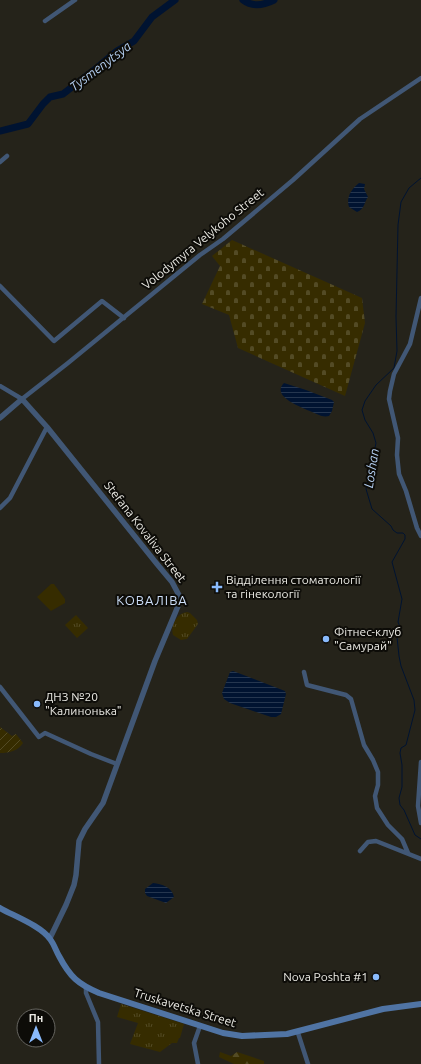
<svg xmlns="http://www.w3.org/2000/svg" width="421" height="1064" font-family="Ubuntu,sans-serif">
  <style>
    .grass { fill: url(#grass-tufts) }
    .forest { fill: url(#forest-firs) }
    .cemetery { fill: url(#cemetery-stones) }
    .garden { fill: url(#garden-furrows) }
    .pitch { fill: #362c00 }
    .water { fill: url(#water-rules) }
    .lines { fill: none; stroke-linecap: round; stroke-linejoin: round }
    .stream { stroke: #001331; stroke-width: 1 }
    .river { stroke: #001331; stroke-width: 7 }
    .minor { stroke: #415775; stroke-width: 4.5 }
    .tertiary { stroke: #415775; stroke-width: 5.5 }
    .secondary { stroke: #5074a4; stroke-width: 6 }
    .poi-dot { fill: #89bafc; stroke: #0d0c08; stroke-width: 1.5 }
    .labels { text-anchor: middle; stroke-width: 4; stroke-linejoin: round; paint-order: stroke }
    .street-label { font-size: 12px; fill: #ebeae4; stroke: #0d0c08 }
    .poi-label { font-size: 12px; fill: #ebeae4; stroke: #0d0c08; text-anchor: start }
    .water-label { font-size: 13px; font-style: italic; fill: #b5d0f3; stroke: #0d0c08 }
    .neighbourhood-label { font-size: 13px; letter-spacing: 1px; fill: #cddff9; stroke: #0d0c08 }
  </style>
  <defs>
    <pattern id="grass-tufts" width="24" height="20" patternUnits="userSpaceOnUse"><rect width="24" height="20" fill="#362c00"/><path d="M3 7l-1-3M5 7V3M7 7l1-3M15 17l-1-3M17 17v-4M19 17l1-3" fill="none" stroke="#534b25"/></pattern>
    <pattern id="forest-firs" width="22" height="20" patternUnits="userSpaceOnUse"><rect width="22" height="20" fill="#362c00"/><path d="M5 1l3.5 6h-7zM16 11l3.5 6h-7z" fill="#534b25"/></pattern>
    <pattern id="cemetery-stones" width="16" height="16" patternUnits="userSpaceOnUse"><rect width="16" height="16" fill="#362c00"/><path d="M2 7V4a2 2 0 0 1 4 0v3zM10 15v-3a2 2 0 0 1 4 0v3z" fill="#534b25"/></pattern>
    <pattern id="garden-furrows" width="10" height="10" patternUnits="userSpaceOnUse"><rect width="10" height="10" fill="#362c00"/><path d="M-1 1l2-2M0 10L10 0M9 11l2-2" fill="none" stroke="#534b25"/></pattern>
    <pattern id="water-rules" width="6" height="5" patternUnits="userSpaceOnUse"><rect width="6" height="5" fill="#001331"/><path d="M0 2.5h6" fill="none" stroke="#25364f"/></pattern>
  </defs>
  <rect width="100%" height="100%" fill="#25231a"/>
  <!-- grass -->
  <path class="grass" d="M187,612L190,613L197,620L198,624L187,639L181,640L173,635C170,626 177,613 187,612Z
    M76,615L88,628L77,638L65,625Z
    M121,1004L184,1024L180,1038H179L177,1043H172L160,1052L130,1044L138,1023L117,1017Z"/>
  <!-- forest -->
  <path class="forest" d="M220,1052L231,1056L237,1052L264,1061V1064H234L219,1057Z"/>
  <!-- cemetery -->
  <path class="cemetery" d="M232,240L362,298L365,323L345,396L238,348L229,315L202,304L220,266L212,256Z"/>
  <!-- garden -->
  <path class="garden" d="M0,727L12,736L16,734L23,743C18,751 9,753 0,753Z"/>
  <!-- pitch -->
  <path class="pitch" d="M51,584H54L65,599V603L51,611L37,597Z"/>
  <!-- water -->
  <path class="water" d="M359,183L365,184L364,189L368,197C364,202 365,209 357,212L349,207C346,198 351,189 359,183Z
    M284,383L306,390L332,400L334,402L332,411L329,416C321,418 314,412 307,410C299,406 271,396 284,383Z
    M233,671L285,691L286,694L281,714L276,717H271L230,703L224,699L222,693L230,672Z
    M153,883C162,884 172,887 174,897L166,903L147,896L145,893V889Z"/>
  <g class="lines">
    <!-- stream -->
    <path class="stream" d="M421,178L409,188L401,202L398,225L396,317L397,351L394,368L376,385L365,401L362,410L365,420L373,433L376,443L366,489L372,509L391,526L393,530L397,533H403L405,535V539L392,562L402,599L398,622L401,629L397,637L399,656L401,666L414,700L415,710L406,745L401,748L400,753L402,765V787L399,798L400,805L404,810L415,835L421,839"/>
    <!-- river -->
    <path class="river" d="M243,0C252,7 264,5 274,0
      M0,131L28,124L43,104L50,97L63,94L98,67L117,51L134,41L152,17L175,0"/>
    <!-- minor -->
    <path class="minor" d="M45,21L75,0
      M0,162L7,156
      M0,286L54,341L102,301L124,318
      M421,298L410,344L394,374L390,391L389,399L398,438L397,455L399,474L406,491L417,528L421,536
      M0,386L22,399L68,363L200,255L223,239L293,180L360,119L421,78
      M0,508L10,498L47,427
      M304,672L307,685L346,695L351,699L364,745L373,760L378,772V785L375,796L377,808L388,825L402,839L408,853
      M0,687L39,737L45,733L91,754L117,764
      M421,762L418,806L421,823
      M360,851L368,842L376,841L421,859
      M86,988V993L98,1022L99,1064
      M298,1033L308,1064
      M198,1064L194,1043L200,1026"/>
    <!-- tertiary -->
    <path class="tertiary" d="M0,418L22,399L47,427L157,564L172,582L181,599L155,661L103,803L85,829L79,841L76,875L74,885L66,905L50,938"/>
    <!-- secondary -->
    <path class="secondary" d="M0,908C14,916 41,926 50,939C54,944 56,951 59,956C70,977 78,984 99,993L223,1033L242,1036L287,1034L383,1009L421,1004"/>
  </g>
  <!-- markers -->
  <g class="poi-dot">
    <path d="M215 581h4v4h4v4h-4v4h-4v-4h-4v-4h4z"/>
    <circle cx="326" cy="639" r="4"/>
    <circle cx="37" cy="704" r="4"/>
    <circle cx="376" cy="977" r="4"/>
  </g>
  <g class="labels">
    <!-- street labels -->
    <g class="street-label">
      <text transform="translate(203 239) rotate(-39)" y="4">Volodymyra Velykoho Street</text>
      <text transform="translate(145 532) rotate(52)" y="4">Stefana Kovaliva Street</text>
      <text transform="translate(185 1008) rotate(17)" y="4">Truskavetska Street</text>
    </g>
    <!-- poi labels -->
    <g class="poi-label">
      <text x="226" y="584">Відділення стоматології<tspan x="226" dy="14">та гінекології</tspan></text>
      <text x="334" y="636">Фітнес-клуб<tspan x="334" dy="14">"Самурай"</tspan></text>
      <text x="45" y="701">ДНЗ №20<tspan x="45" dy="14">"Калинонька"</tspan></text>
      <text x="368" y="981" text-anchor="end">Nova Poshta #1</text>
    </g>
    <!-- water labels -->
    <g class="water-label">
      <text transform="translate(100 66) rotate(-37)" y="5">Tysmenytsya</text>
      <text transform="translate(371 468) rotate(-81)" y="5">Loshan</text>
    </g>
    <!-- neighbourhood labels -->
    <g class="neighbourhood-label">
      <text x="152" y="605">КОВАЛІВА</text>
    </g>
  </g>
  <!-- north arrow -->
  <g transform="translate(36 1028)"><circle r="19" fill="#0d0c08" stroke="#666560"/>
  <path d="M0-3L7 15L0 10L-7 15Z" fill="#89bafc"/>
  <text y="-6" font-size="11" font-weight="bold" text-anchor="middle" fill="#ebeae4">Пн</text>
  </g>
</svg>
